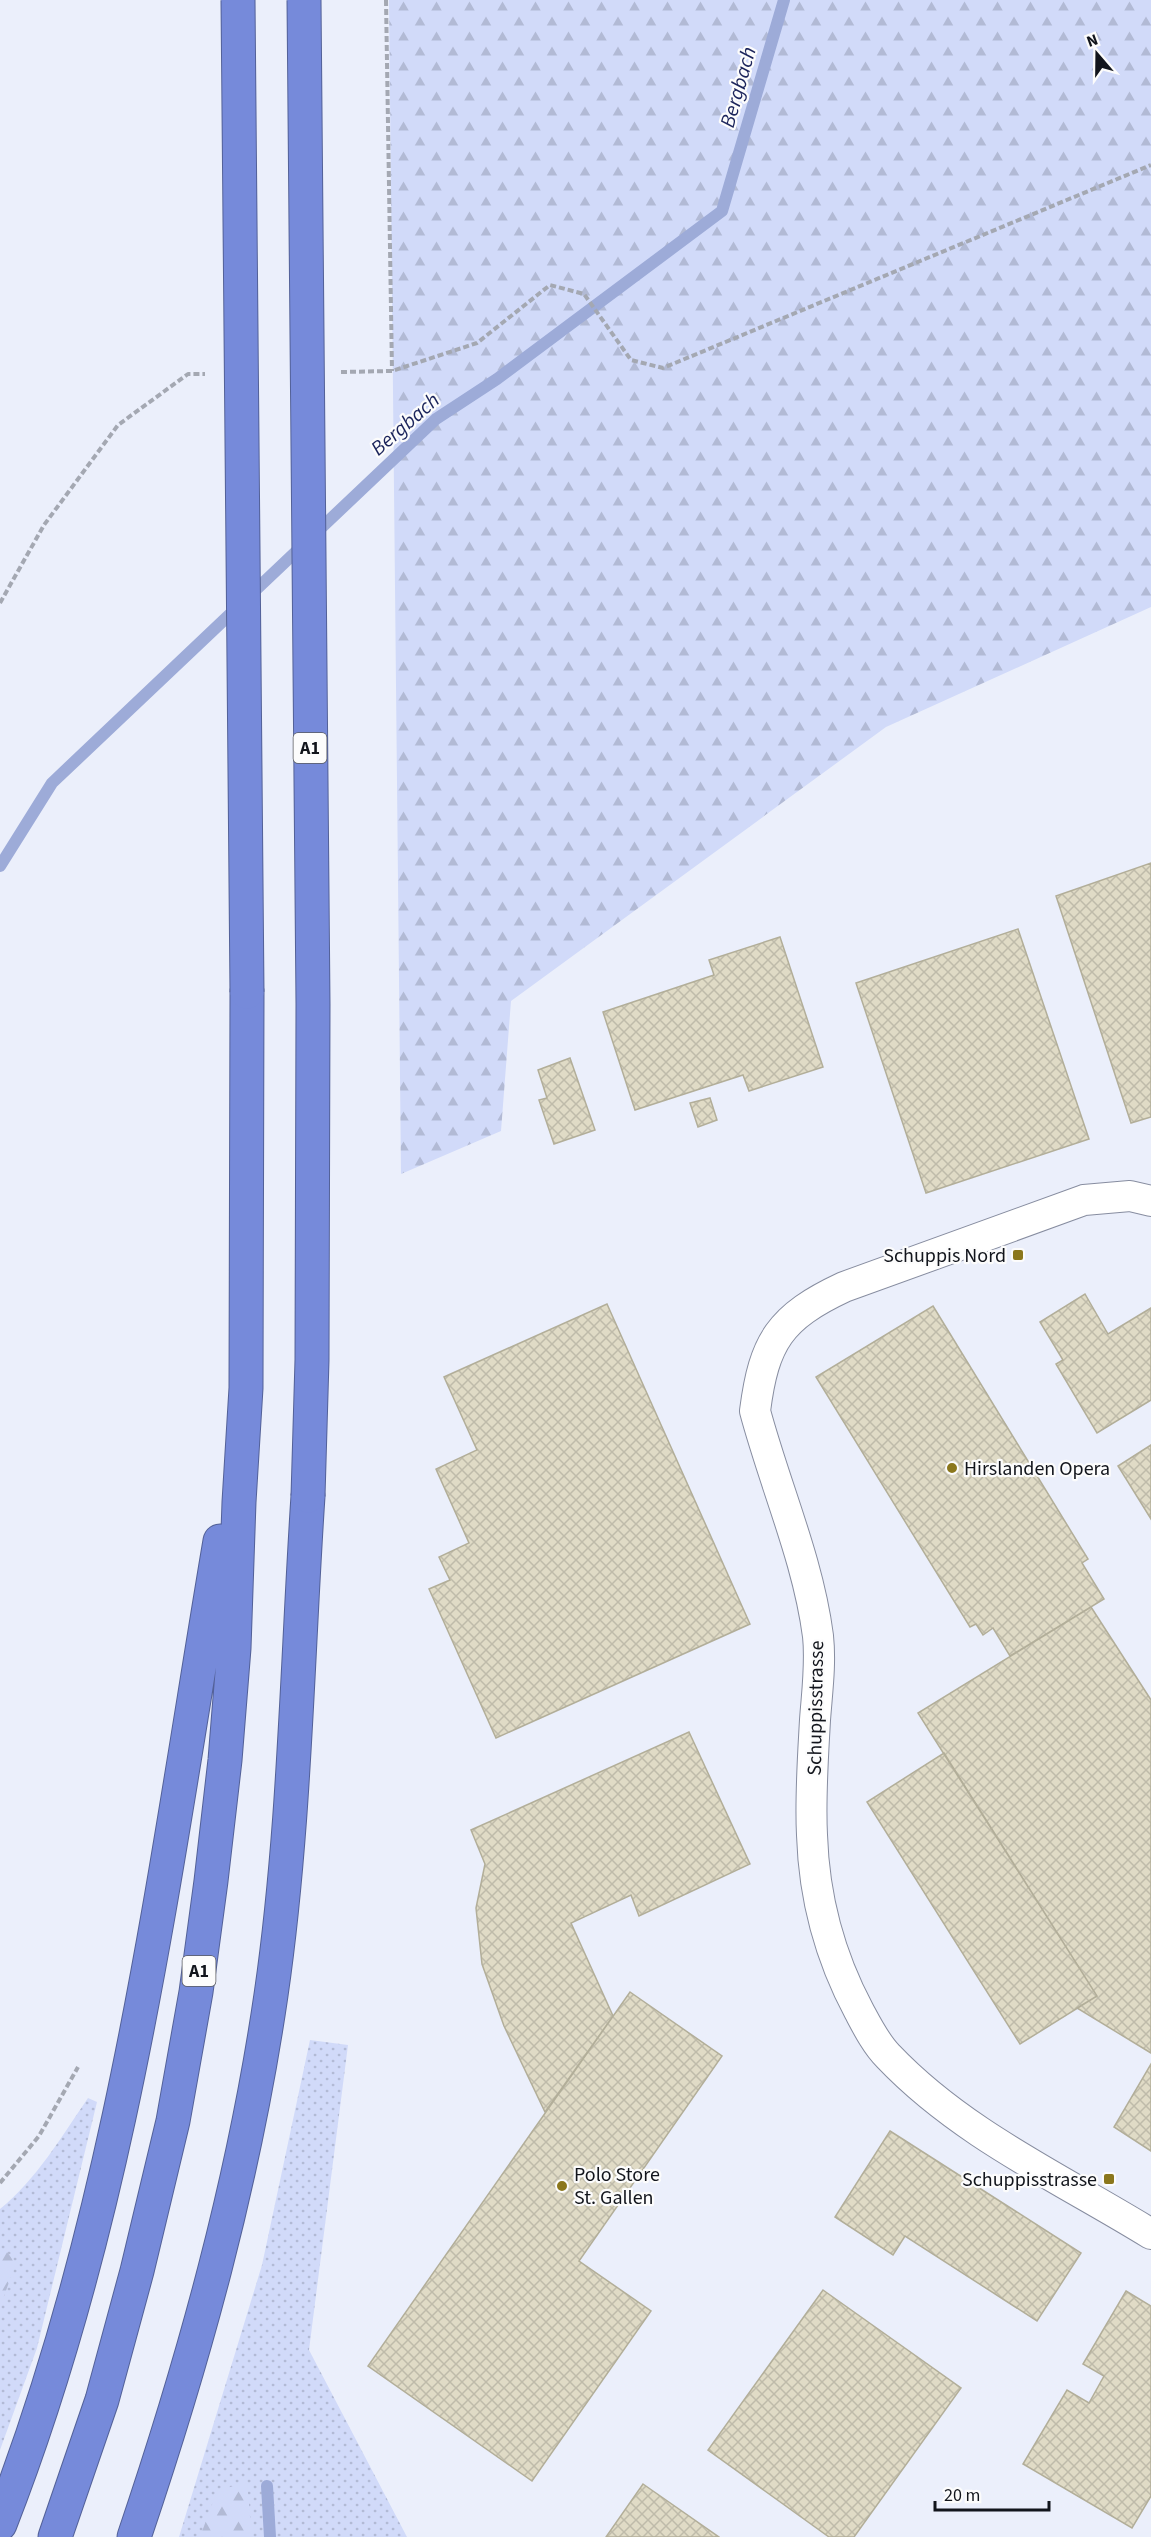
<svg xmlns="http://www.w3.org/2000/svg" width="1151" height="2537" font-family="'Source Sans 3',sans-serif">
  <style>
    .grass { fill: url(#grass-dots) }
    .forest { fill: url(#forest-firs) }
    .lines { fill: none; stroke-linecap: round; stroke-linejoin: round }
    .stream { stroke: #9dabd8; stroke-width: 12 }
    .building { fill: url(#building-cross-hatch); stroke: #b2ae99; stroke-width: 1.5 }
    .street-casing { stroke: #878da0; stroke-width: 32 }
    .highway-casing { stroke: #536198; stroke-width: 35 }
    .path { stroke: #a4a8b2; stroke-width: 4; stroke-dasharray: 6 3; stroke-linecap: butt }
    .street { stroke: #fff; stroke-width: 30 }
    .highway { stroke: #768ada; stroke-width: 33 }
    .highway-bridge-casing { stroke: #536198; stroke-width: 35; stroke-linecap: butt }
    .highway-bridge { stroke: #768ada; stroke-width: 33 }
    .poi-dot { fill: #8b771c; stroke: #fcfcfc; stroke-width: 2 }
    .labels { text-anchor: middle; stroke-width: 4.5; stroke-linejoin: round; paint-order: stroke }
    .shield { fill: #fcfcfc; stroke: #585a5f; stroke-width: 1.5 }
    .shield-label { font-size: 18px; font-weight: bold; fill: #12151c }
    .poi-label { font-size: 20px; fill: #12151c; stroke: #fcfcfc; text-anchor: end }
    .street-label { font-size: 20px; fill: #12151c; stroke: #fcfcfc }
    .water-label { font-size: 21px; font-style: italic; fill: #1b245b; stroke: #fcfcfc }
  </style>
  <defs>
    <pattern id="grass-dots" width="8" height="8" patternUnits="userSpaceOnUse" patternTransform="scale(1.5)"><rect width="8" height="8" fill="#d1daf9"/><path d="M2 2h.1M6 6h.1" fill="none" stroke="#b2bad5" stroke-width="1.8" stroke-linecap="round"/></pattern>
    <pattern id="forest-firs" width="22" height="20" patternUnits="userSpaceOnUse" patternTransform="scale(1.5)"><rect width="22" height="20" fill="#d1daf9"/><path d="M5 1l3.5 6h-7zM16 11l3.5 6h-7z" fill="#b2bad5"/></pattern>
    <pattern id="building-cross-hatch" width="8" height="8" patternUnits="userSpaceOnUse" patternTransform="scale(1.5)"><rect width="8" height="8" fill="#e0dbc6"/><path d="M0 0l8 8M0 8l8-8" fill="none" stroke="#bfbbaa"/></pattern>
  </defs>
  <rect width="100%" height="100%" fill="#ebeffb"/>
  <!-- grass -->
  <path class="grass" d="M310,2040L348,2045L309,2350L407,2537H179L262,2265Z
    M88,2098L97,2102L37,2348L0,2450V2209C36,2180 62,2136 88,2098Z"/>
  <!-- forest -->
  <path class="forest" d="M389,0H1151V607L886,727L511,1001L501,1131L401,1174Z
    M6,2251L16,2263L0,2307V2254Z
    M247,2482L252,2537H200L217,2491Z"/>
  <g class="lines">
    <!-- stream -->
    <path class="stream" d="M0,866L52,783L436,419L497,379L722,211L784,0
      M267,2486L270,2537"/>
  </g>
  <!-- building -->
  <path class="building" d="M1151,863V1117L1131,1123L1056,896Z
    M1018,929L1089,1139L926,1193L856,983Z
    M780,937L823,1067L749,1091L743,1075L635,1110L603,1012L714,975L709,960Z
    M570,1058L595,1130L554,1144L539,1100L547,1098L538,1070Z
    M710,1098L717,1120L698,1127L690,1103Z
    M1085,1294L1108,1334L1151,1308V1400L1097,1433L1056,1364L1063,1360L1040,1322Z
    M607,1304L750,1624L496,1738L429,1589L450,1580L439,1557L469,1543L436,1469L477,1450L444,1377Z
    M933,1306L1088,1559L1082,1563L1104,1599L1010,1656L993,1628L983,1635L976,1624L970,1627L816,1377Z
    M1151,1445V1519L1118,1466Z
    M1091,1607L1151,1700V2053L1077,2008L1097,1996L918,1713Z
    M689,1732L750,1864L639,1916L631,1895L571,1923L613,2016L545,2112L504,2026L482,1964L476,1908L485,1864L471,1830Z
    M944,1753L1097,1996L1020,2044L867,1802Z
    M630,1992L722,2056L579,2261L651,2311L532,2481L368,2366Z
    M1151,2064V2151L1114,2127Z
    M890,2131L1081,2253L1037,2321L905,2236L893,2255L835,2217Z
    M823,2290L961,2388L854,2537H829L708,2450Z
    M1126,2291L1151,2306V2496L1132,2528L1023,2464L1067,2390L1089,2403L1104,2376L1083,2364Z
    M643,2484L719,2537H606Z"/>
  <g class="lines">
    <defs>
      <path id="street" d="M1151,1201L1130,1196L1084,1200L844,1287C780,1317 764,1341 755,1411C775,1486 808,1559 818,1636C821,1664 817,1692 815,1720C813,1757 810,1797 812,1835C814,1897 829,1955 859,2011C867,2026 876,2044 888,2056C962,2134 1062,2179 1151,2234"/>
      <path id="highway" d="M0,2524C123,2210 164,1872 220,1541
        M55,2537L102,2400L137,2271L173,2121L196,1992L211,1881L225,1760L234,1648L239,1502L246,1388L247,992
        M134,2537C194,2360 244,2180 271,1995C295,1830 297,1662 308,1496"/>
    </defs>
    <!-- street casing -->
    <use href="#street" class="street-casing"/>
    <!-- highway casing -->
    <use href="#highway" class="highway-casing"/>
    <!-- path -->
    <path class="path" d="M386,0L392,371
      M341,372L392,371L477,343L550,285L584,294L631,360L663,368L1151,165
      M0,603L44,525L118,425L188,374H205
      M0,2183L39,2136L78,2067"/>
    <!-- street -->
    <use href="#street" class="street"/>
    <!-- highway -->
    <use href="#highway" class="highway"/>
    <defs>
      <path id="highway-bridge" d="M238,0L247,992
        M304,0L313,1004L312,1360L308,1496"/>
    </defs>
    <!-- highway-bridge casing -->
    <use href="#highway-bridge" class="highway-bridge-casing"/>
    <!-- highway-bridge -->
    <use href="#highway-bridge" class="highway-bridge"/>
  </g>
  <!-- markers -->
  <g class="poi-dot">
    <rect x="1012" y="1249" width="12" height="12" rx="3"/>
    <circle cx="952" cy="1468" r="6"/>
    <rect x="1103" y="2173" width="12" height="12" rx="3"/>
    <circle cx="562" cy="2186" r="6"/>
  </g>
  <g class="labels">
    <!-- shield labels -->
    <g class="shield">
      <rect x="293.5" y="733" width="33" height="30" rx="4.5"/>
      <rect x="182.5" y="1956" width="33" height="30" rx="4.5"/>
    </g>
    <g class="shield-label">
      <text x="310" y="754">A1</text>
      <text x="199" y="1977">A1</text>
    </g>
    <!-- poi labels -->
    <g class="poi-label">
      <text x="1006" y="1262">Schuppis Nord</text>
      <text x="964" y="1475" text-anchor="start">Hirslanden Opera</text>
      <text x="574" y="2181" text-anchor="start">Polo Store<tspan x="574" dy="23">St. Gallen</tspan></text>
      <text x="1097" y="2186">Schuppisstrasse</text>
    </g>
    <!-- street labels -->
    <g class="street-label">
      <text transform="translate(815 1708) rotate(-89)" y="7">Schuppisstrasse</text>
    </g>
    <!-- water labels -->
    <g class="water-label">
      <text transform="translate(738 87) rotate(-74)" y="7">Bergbach</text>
      <text transform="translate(405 424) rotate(-41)" y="7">Bergbach</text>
    </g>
  </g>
  <!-- north arrow -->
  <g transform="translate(1097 54) rotate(340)" stroke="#fcfcfc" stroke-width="4.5" paint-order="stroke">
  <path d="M0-4.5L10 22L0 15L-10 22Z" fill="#12151c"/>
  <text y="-9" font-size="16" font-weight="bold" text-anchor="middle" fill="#12151c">N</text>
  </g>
  <!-- scale -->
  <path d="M935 2501v9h114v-9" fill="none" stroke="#12151c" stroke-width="3"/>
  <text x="944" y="2501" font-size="18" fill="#12151c" stroke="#fcfcfc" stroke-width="4.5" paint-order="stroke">20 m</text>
</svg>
